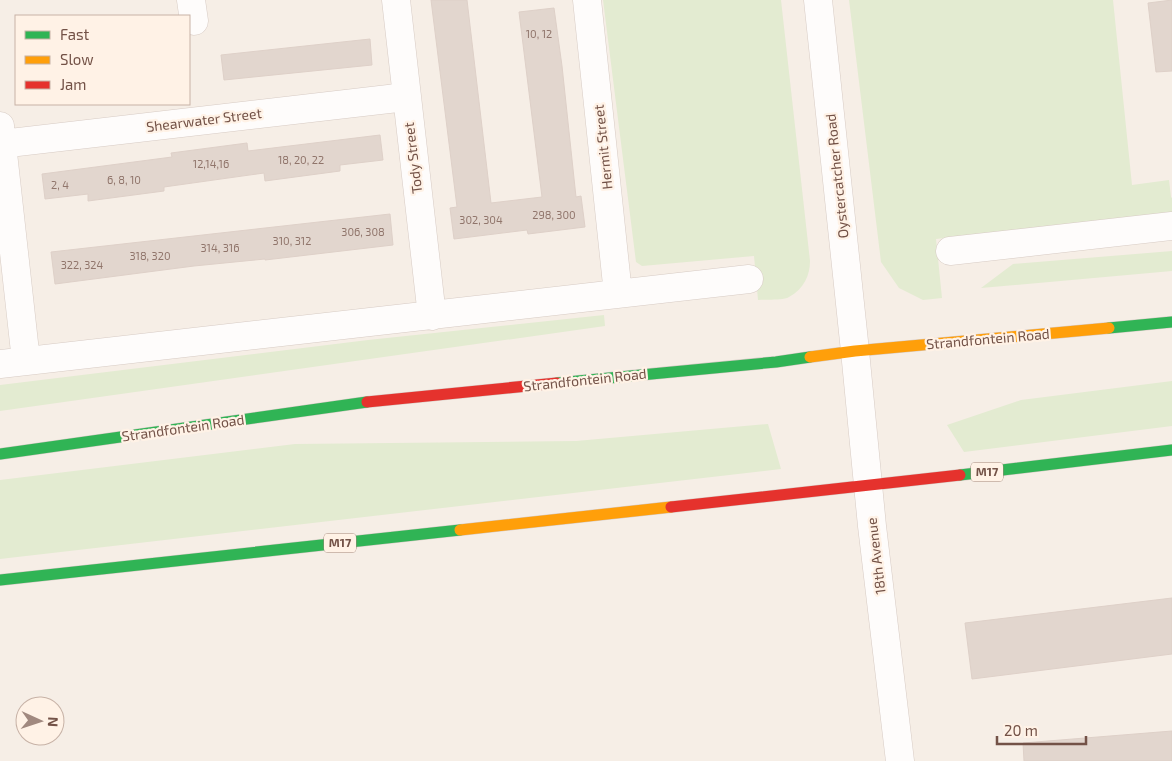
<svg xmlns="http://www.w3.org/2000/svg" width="1172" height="761" font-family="'Exo 2',sans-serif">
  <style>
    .green { fill: #e3ebd1 }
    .building { fill: #e2d6ce; stroke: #ded0c8 }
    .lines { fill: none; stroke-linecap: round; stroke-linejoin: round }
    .street-casing { stroke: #d7cbc4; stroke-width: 29 }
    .fast-casing { stroke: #d5c9c4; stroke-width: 12 }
    .slow-casing { stroke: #d5c9c4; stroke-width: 12 }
    .jam-casing { stroke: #d5c9c4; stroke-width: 12 }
    .street { stroke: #fefcfb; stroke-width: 28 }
    .fast { stroke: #30b455; stroke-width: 11 }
    .slow { stroke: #ff9f0a; stroke-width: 11 }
    .jam { stroke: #e5322d; stroke-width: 11 }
    .labels { text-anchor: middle; stroke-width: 4.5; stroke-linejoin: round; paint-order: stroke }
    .number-label { font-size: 11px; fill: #90756b }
    .shield { fill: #fff2e6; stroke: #9d8277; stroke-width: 1 }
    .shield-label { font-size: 12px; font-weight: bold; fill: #735247 }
    .street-label { font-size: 14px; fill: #735247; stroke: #fff2e6 }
  </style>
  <rect width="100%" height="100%" fill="#f6eee6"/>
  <!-- green -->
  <path class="green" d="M603,0H781L810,261C810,275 804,289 789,297C782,301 767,299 758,300L754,256L642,266L636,262Z
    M849,0H1113L1132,185L1169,180L1171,197L1172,198V213L936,239L942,298L923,300L899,288L881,262Z
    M1172,251V271L981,288L1013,264Z
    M604,315L605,326L0,411V385L368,340Z
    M1172,381V426L964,452L947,425L1021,400Z
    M768,424L781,469L0,559V480L295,444L576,441Z"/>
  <!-- building -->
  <path class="building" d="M431,0H467L491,203L542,197L519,12L554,8L562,66L576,197L581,196L585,227L528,234L527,230L454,239L450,208L457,207Z
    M1172,0V71L1156,72L1148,3Z
    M370,39L372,65L224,80L221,55Z
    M380,135L383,160L340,165V171L265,181L264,173L164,187V191L88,201V194L45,199L42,174L172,157L171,153L247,143L248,151Z
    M390,214L393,245L265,260V259L194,266L55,284L51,252Z
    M1172,598V654L972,679L965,623Z
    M1172,731V761H1024L1023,743Z"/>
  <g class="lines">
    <defs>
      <path id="street" d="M191,0L194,21
        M396,0L432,316
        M587,0L618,294
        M818,0L855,351L872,526L900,761
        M0,126L26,361
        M0,144L406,97
        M950,251L1172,226
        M0,364L749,279"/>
      <path id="fast" d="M1109,328L1172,322
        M557,383L776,362L810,357
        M0,454L367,402
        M960,475L1172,450
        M0,580L460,530"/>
      <path id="slow" d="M810,357L855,351L1109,328
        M460,530L671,507"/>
      <path id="jam" d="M367,402L557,383
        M671,507L960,475"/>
    </defs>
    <!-- street casing -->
    <use href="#street" class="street-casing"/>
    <!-- fast casing -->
    <use href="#fast" class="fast-casing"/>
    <!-- slow casing -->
    <use href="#slow" class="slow-casing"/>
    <!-- jam casing -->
    <use href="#jam" class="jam-casing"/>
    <!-- street -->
    <use href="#street" class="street"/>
    <!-- fast -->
    <use href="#fast" class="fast"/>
    <!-- slow -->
    <use href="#slow" class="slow"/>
    <!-- jam -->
    <use href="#jam" class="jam"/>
  </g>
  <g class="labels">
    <!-- number labels -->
    <g class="number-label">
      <text x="539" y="38">10, 12</text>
      <text x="301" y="164">18, 20, 22</text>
      <text x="211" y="168">12,14,16</text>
      <text x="124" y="184">6, 8, 10</text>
      <text x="60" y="189">2, 4</text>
      <text x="554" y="219">298, 300</text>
      <text x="481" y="224">302, 304</text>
      <text x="363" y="236">306, 308</text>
      <text x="292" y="245">310, 312</text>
      <text x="220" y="252">314, 316</text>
      <text x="150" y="260">318, 320</text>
      <text x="82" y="269">322, 324</text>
    </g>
    <!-- shield labels -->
    <g class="shield">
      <rect x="971" y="462.5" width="32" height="19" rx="4"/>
      <rect x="324" y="533.5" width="32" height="19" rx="4"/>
    </g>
    <g class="shield-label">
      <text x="987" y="476">M17</text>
      <text x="340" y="547">M17</text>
    </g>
    <!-- street labels -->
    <g class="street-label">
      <text transform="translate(204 120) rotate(-7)" y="5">Shearwater Street</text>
      <text transform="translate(603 147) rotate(-96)" y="5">Hermit Street</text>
      <text transform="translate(413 158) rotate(-97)" y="5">Tody Street</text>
      <text transform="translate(837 176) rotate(-96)" y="5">Oystercatcher Road</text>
      <text transform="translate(988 339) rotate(-5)" y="5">Strandfontein Road</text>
      <text transform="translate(585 380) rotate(-6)" y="5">Strandfontein Road</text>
      <text transform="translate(183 428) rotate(-8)" y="5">Strandfontein Road</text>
      <text transform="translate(876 556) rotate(-97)" y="5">18th Avenue</text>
    </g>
  </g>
  <!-- legend -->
  <rect x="15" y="15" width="175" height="90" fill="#fff2e6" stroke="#c7b2a6"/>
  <rect x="25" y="31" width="25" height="8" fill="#30b455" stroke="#c7b2a6"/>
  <text x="60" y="40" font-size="15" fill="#735247">Fast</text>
  <rect x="25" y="56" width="25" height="8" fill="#ff9f0a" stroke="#c7b2a6"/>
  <text x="60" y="65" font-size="15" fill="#735247">Slow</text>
  <rect x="25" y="81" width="25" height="8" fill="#e5322d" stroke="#c7b2a6"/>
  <text x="60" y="90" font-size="15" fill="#735247">Jam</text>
  <!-- north arrow -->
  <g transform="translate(40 721) rotate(93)"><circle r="24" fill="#fff2e6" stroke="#c7b2a6"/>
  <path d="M0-4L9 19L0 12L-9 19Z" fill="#a1897f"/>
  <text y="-8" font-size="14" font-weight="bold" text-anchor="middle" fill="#735247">N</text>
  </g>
  <!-- scale -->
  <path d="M997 736v8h89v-8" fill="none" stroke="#735247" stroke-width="2.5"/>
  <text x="1004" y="736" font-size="15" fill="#735247" stroke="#fff2e6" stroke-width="4" paint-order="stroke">20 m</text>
</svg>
